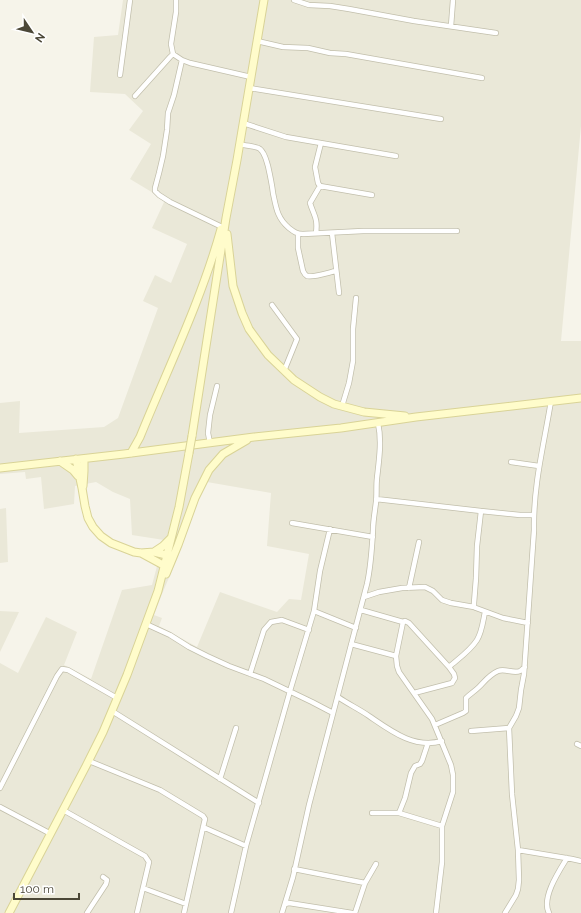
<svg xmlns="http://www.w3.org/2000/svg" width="581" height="913" font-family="Raleway,sans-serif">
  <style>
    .residential { fill: #eae8d8; fill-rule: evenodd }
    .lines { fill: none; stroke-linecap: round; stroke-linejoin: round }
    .street-casing { stroke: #c2bfac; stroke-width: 6 }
    .secondary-casing { stroke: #d9d397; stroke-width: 9 }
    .street { stroke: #fff; stroke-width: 4.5 }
    .secondary { stroke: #fffccb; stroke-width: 7 }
    .secondary-bridge-casing { stroke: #d9d397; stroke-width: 9; stroke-linecap: butt }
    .secondary-bridge { stroke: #fffccb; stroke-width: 7 }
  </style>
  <rect width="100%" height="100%" fill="#f6f4ea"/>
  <!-- residential -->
  <path class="residential" d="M123,0H581V126L561,341H581V913H0V663L18,673L46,617L77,632L64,665L91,679L122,590L152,585L164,540L132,535L130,499L113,492L96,482L75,486L74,504L44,509L41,477L26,479L25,472L0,474V403L20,401L19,433L104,427L118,418L158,308L143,301L155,275L171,283L187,244L152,228L165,200L130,179L151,144L129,130L143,111L125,94L90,92L94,37L118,35ZM207,482L271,493L267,546L309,554L301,600L289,599L277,612L220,592L197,647L159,626L162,618L154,615L162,594L177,559L201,493Z
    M6,508L8,562L0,563V509Z
    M0,611L19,612L0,652Z"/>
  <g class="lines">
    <defs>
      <path id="street" d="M176,0V12L171,44L173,54L182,60L190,63L251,77
        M294,0L309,5L330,6L349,9L414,21L496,33
        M451,26L453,0
        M257,41L283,47L308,48L330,53L346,54L482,78
        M182,60L174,95L168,113L167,130L163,156L159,173L155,188V191L159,195L170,202L222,227
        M120,75L130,0
        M249,88L441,119
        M135,96L170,57L173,54
        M243,123L286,137L396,156
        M321,143L315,167L318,183L320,186L372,195
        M240,144C245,146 257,146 260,149C265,153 266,160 268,166C270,175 272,184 273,193C276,207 277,218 289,228C294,232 297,234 303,234L363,231H457
        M316,233C318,218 314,216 310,203L320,186
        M332,233L339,293
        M298,234V248L303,271C304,273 305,275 307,276C313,278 330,272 336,271
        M272,305L297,339L284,371
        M342,406L349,383L353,361V329L356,298
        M210,443L208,433L210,415L217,386
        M511,462L539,466
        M376,499L481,511
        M292,523L373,537
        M409,588L419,542
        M364,597L379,592L402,588L425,587L433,591L442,600L451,603L474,607
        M361,610L403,622
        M314,611L356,628
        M528,623L503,618L476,608L474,607V603L476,578L477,546L481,511L520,515H534
        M146,624L170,635L189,647L207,656L229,666L264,679L312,702L333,713
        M351,644L396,656
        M449,667C458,659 470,651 477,640C482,632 483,621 485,612
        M250,674L264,630L271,622L282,620L309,630
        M414,693L452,683L455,678L454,674L449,667L409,623L405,621L403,622L396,656L397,666L399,672L432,719L451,765L453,775V792L442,826V862L436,913
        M338,697C348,704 359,709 369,716C391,731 414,749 442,741
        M112,711L259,803
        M435,725L463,713L466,711V698C470,694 475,691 479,687C485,681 489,675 498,671C505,668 513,674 520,671C522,670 523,668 525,667
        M471,731L509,728
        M577,744L581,746
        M89,761L160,790L203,816L205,819L204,823L184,913
        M220,779L236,728
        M0,788L57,676L62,669L68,670L117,698
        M0,807L51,834
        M63,810L145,856L149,862L137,913
        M372,813H399L442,826
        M399,813L405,798L411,773L415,766L420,764L422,761L428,743
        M203,827L246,846
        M518,850L572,859L581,861
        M294,869L365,883
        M143,888L186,904
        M285,904L289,903L352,913
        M87,913L106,884L107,880L103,877
        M231,913L246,846L290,691L314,611L320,571L330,529
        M282,913L293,877L309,805L367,584C371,566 372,548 373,530C373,521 375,511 376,502C377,494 376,486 377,478C379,460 382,441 378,423
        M355,913L365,883L376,864
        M505,913L516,895L518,889L519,880L518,850L512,794L509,728L516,716L519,708L521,690L524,674L534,530C533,486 544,444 551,401
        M549,913C541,898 559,871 567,858"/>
      <path id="secondary" d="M227,234L233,286L242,313L249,329L268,355L294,380L320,397L334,404L364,412L405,416
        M192,436L226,218L237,160L264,0
        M131,453L140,437C168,368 201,301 221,229
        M76,459L82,488L85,506L88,518L93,527L101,536L111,543L134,552L141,553L154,552L166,555
        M60,461L73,470L78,476
        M0,468L124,454L254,437L341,428L416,417L581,398
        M83,486L84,471V459
        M154,552L163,546L171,538
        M141,553L165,566
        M166,574L178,545L195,498L209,470L223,454L247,440
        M9,913L86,766L103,732L127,675L158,591L179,507L189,453"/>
    </defs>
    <!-- street casing -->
    <use href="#street" class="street-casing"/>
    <!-- secondary casing -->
    <use href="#secondary" class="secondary-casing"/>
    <!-- street -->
    <use href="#street" class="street"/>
    <!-- secondary -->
    <use href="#secondary" class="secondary"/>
    <defs>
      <path id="secondary-bridge" d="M189,453L192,436"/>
    </defs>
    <!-- secondary-bridge casing -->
    <use href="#secondary-bridge" class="secondary-bridge-casing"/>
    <!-- secondary-bridge -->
    <use href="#secondary-bridge" class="secondary-bridge"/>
  </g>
  <!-- north arrow -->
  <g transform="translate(32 32) rotate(125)" stroke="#ffffff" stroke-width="3" paint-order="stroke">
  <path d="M0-3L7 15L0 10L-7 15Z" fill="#4b4737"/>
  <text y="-6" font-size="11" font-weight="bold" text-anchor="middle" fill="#4b4737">N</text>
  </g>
  <!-- scale -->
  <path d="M14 893v6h65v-6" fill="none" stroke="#4b4737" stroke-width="2"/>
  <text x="20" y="893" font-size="12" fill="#4b4737" stroke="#ffffff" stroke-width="3" paint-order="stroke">100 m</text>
</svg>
